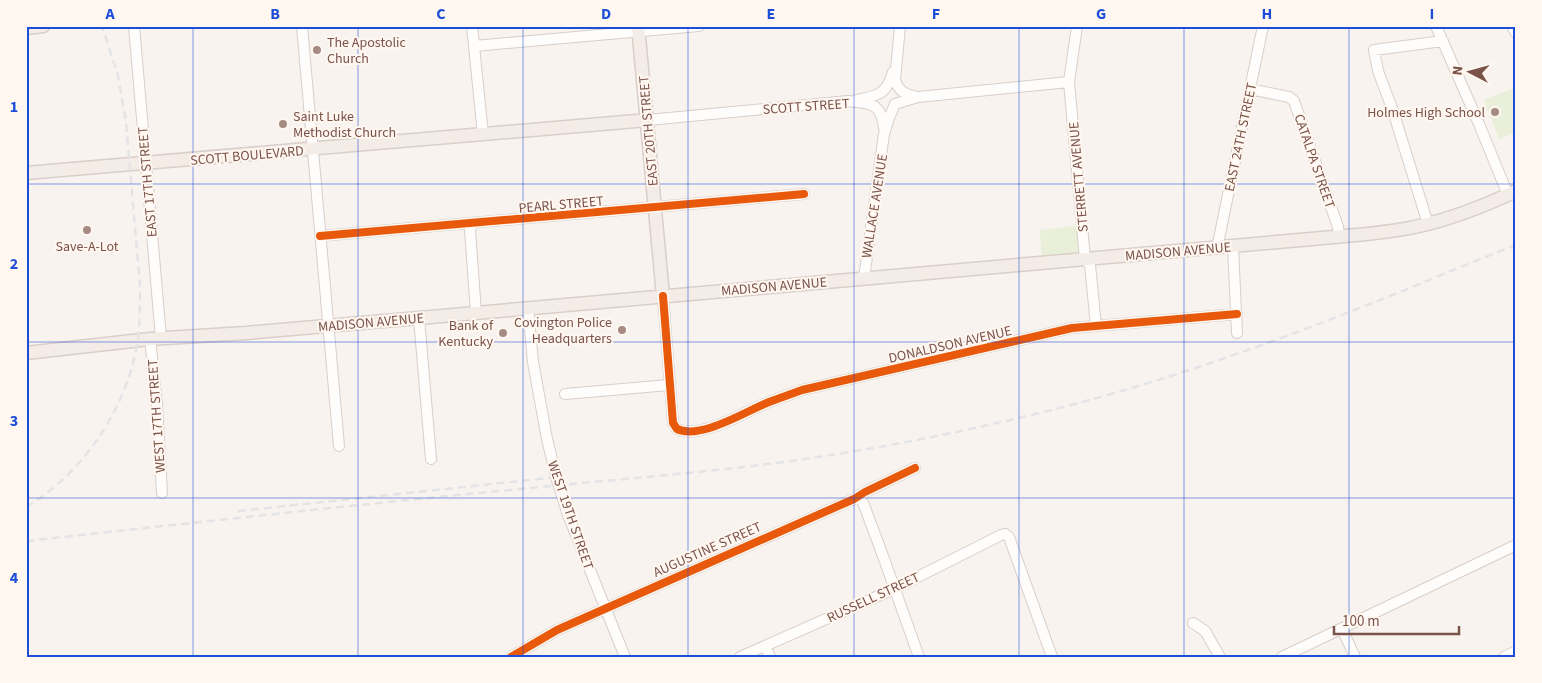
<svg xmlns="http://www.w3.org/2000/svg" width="1542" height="683" font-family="'Source Sans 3',sans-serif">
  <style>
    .green { fill: #e9efd8 }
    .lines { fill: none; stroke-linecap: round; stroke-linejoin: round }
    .minor-casing { stroke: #d8ceca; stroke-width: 12 }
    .major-casing { stroke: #dacfca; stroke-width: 15 }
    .minor { stroke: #fefdfc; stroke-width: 10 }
    .major { stroke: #f4ece6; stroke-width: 12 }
    .rail { stroke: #e4e3e6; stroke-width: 2.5; stroke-dasharray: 8 5; stroke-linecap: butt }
    .minor-bridge-casing { stroke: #d8ceca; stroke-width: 12; stroke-linecap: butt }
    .minor-bridge { stroke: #fefdfc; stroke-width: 10 }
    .cycleway-casing { stroke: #fff7f0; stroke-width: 11 }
    .cycleway { stroke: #e8590c; stroke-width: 8 }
    .grid { fill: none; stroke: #1d4ed8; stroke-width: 1; stroke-opacity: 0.55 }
    .poi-dot { fill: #a68b83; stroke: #fff7f0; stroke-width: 2 }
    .labels { text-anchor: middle; stroke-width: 4; stroke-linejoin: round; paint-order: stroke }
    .poi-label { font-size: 14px; fill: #7a534a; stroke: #fff7f0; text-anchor: end }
    .street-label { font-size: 14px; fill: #7a534a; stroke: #fff7f0 }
    .neatline { fill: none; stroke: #1d4ed8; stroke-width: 2 }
    .grid-label { font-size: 16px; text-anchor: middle; font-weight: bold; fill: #1d4ed8 }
  </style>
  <rect width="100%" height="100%" fill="#f8f3ee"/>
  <!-- green -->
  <path class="green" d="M1516,87V132L1499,139L1484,100Z
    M1082,225L1085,259L1042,263L1040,230Z"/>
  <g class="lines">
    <defs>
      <path id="minor" d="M134,26L161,338
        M302,26L339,446
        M472,26L483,135
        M900,26L895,80C899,92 905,94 917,97
        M1077,26L1069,82L1085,259L1090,265L1096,326
        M1436,26L1479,124L1508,195
        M1512,26L1516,33
        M474,46L699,26
        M1250,89L1289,97L1294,101L1338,227L1339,237
        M857,100C879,95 886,95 893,72
        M648,120L848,101C871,104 881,102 884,128
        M472,224L470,230L476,313
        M1428,224L1393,111L1378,71L1374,50L1443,41
        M320,236L804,194
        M1233,247L1237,333
        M1217,248L1263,26
        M864,278L884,134L889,118L895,104L918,97L1069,82
        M663,296L673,423L677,429C701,440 746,411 769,402C780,398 791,394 802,390L1072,328L1237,314
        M528,308L533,362L547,439
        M419,318L431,459
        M150,339L157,404L162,493
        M565,394L669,385
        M859,495L864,505L883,556L919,657
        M568,515L625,657
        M1193,623L1205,631L1220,657
        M1342,629L1355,657
        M765,646L770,657
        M511,657L557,630L854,499L865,492L915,468
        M740,657L894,589L1001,535L1005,534L1009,537L1052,657
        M1282,657L1516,545
        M1504,657L1516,651"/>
      <path id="major" d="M638,26L663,296
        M26,28L43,26
        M26,173L648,120
        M26,353L150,339L246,333L419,318L1345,236C1368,234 1392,232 1414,227C1449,220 1484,206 1516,191"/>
    </defs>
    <!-- minor casing -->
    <use href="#minor" class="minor-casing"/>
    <!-- major casing -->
    <use href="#major" class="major-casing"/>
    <!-- minor -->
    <use href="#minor" class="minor"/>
    <!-- major -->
    <use href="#major" class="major"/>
    <!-- rail -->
    <path class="rail" d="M26,507C85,472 128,406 138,339C140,321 140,303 140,285L126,122L118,76L102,26
      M238,511L558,477
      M26,541C184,524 342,506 500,491C614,479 730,472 843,453C906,443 969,430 1031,415C1141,389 1247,352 1352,311C1407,290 1461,266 1516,245"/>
    <defs>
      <path id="minor-bridge" d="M547,439L557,480L568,515"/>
    </defs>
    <!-- minor-bridge casing -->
    <use href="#minor-bridge" class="minor-bridge-casing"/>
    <!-- minor-bridge -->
    <use href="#minor-bridge" class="minor-bridge"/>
    <defs>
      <path id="cycleway" d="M320,236L804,194
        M663,296L673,423L677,429C701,440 746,411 769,402C780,398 791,394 802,390L1072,328L1237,314
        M511,657L557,630L854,499L865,492L915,468"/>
    </defs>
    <!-- cycleway casing -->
    <use href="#cycleway" class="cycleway-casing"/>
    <!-- cycleway -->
    <use href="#cycleway" class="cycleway"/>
  </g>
  <!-- grid -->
  <path class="grid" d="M193,26V657M358,26V657M523,26V657M688,26V657M854,26V657M1019,26V657M1184,26V657M1349,26V657M26,184H1516M26,342H1516M26,498H1516"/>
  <!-- markers -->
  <g class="poi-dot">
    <circle cx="317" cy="50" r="5"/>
    <circle cx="1495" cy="112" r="5"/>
    <circle cx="283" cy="124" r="5"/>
    <circle cx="87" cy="230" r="5"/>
    <circle cx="622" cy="330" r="5"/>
    <circle cx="503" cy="333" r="5"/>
  </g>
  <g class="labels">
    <!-- poi labels -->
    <g class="poi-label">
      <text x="327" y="47" text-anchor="start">The Apostolic<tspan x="327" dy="16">Church</tspan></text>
      <text x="1485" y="117">Holmes High School</text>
      <text x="293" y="121" text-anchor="start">Saint Luke<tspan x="293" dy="16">Methodist Church</tspan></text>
      <text x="87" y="251" text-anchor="middle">Save-A-Lot</text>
      <text x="612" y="327">Covington Police<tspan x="612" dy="16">Headquarters</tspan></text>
      <text x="493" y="330">Bank of<tspan x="493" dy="16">Kentucky</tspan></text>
    </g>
    <!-- street labels -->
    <g class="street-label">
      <text transform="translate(806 106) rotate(-4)" y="5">SCOTT STREET</text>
      <text transform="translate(648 131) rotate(-95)" y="5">EAST 20TH STREET</text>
      <text transform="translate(1240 137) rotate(-78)" y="5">EAST 24TH STREET</text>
      <text transform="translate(247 155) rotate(-5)" y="5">SCOTT BOULEVARD</text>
      <text transform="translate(1315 161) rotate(71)" y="5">CATALPA STREET</text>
      <text transform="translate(1078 177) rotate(-95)" y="5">STERRETT AVENUE</text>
      <text transform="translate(147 182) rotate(-95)" y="5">EAST 17TH STREET</text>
      <text transform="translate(561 204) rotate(-5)" y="5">PEARL STREET</text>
      <text transform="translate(874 206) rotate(-81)" y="5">WALLACE AVENUE</text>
      <text transform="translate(1178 251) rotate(-5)" y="5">MADISON AVENUE</text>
      <text transform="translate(774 286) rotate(-5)" y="5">MADISON AVENUE</text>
      <text transform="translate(371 322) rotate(-5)" y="5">MADISON AVENUE</text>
      <text transform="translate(950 344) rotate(-13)" y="5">DONALDSON AVENUE</text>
      <text transform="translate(156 416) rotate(-94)" y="5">WEST 17TH STREET</text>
      <text transform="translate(571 515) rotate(71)" y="5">WEST 19TH STREET</text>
      <text transform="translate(707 549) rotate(-24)" y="5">AUGUSTINE STREET</text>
      <text transform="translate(873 597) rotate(-25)" y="5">RUSSELL STREET</text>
    </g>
  </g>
  <!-- border -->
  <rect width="1542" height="683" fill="none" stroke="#fff7f0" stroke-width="55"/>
  <!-- north arrow -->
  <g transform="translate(1470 72) rotate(276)" stroke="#fff7f0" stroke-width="4" paint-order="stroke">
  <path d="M0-4L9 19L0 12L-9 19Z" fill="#7a534a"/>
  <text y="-8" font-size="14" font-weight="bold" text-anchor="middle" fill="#7a534a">N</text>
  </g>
  <!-- scale -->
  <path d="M1334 626v8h125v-8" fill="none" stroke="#7a534a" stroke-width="2.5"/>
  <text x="1342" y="626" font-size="15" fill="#7a534a" stroke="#fff7f0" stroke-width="4" paint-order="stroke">100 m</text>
  <rect x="28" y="28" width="1486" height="628" class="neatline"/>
  <g class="grid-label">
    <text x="110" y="19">A</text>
    <text x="275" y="19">B</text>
    <text x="441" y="19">C</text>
    <text x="606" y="19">D</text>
    <text x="771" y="19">E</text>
    <text x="936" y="19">F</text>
    <text x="1101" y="19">G</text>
    <text x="1267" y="19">H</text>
    <text x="1432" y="19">I</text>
    <text x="14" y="112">1</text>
    <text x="14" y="269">2</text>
    <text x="14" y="426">3</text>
    <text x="14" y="583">4</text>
  </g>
</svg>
